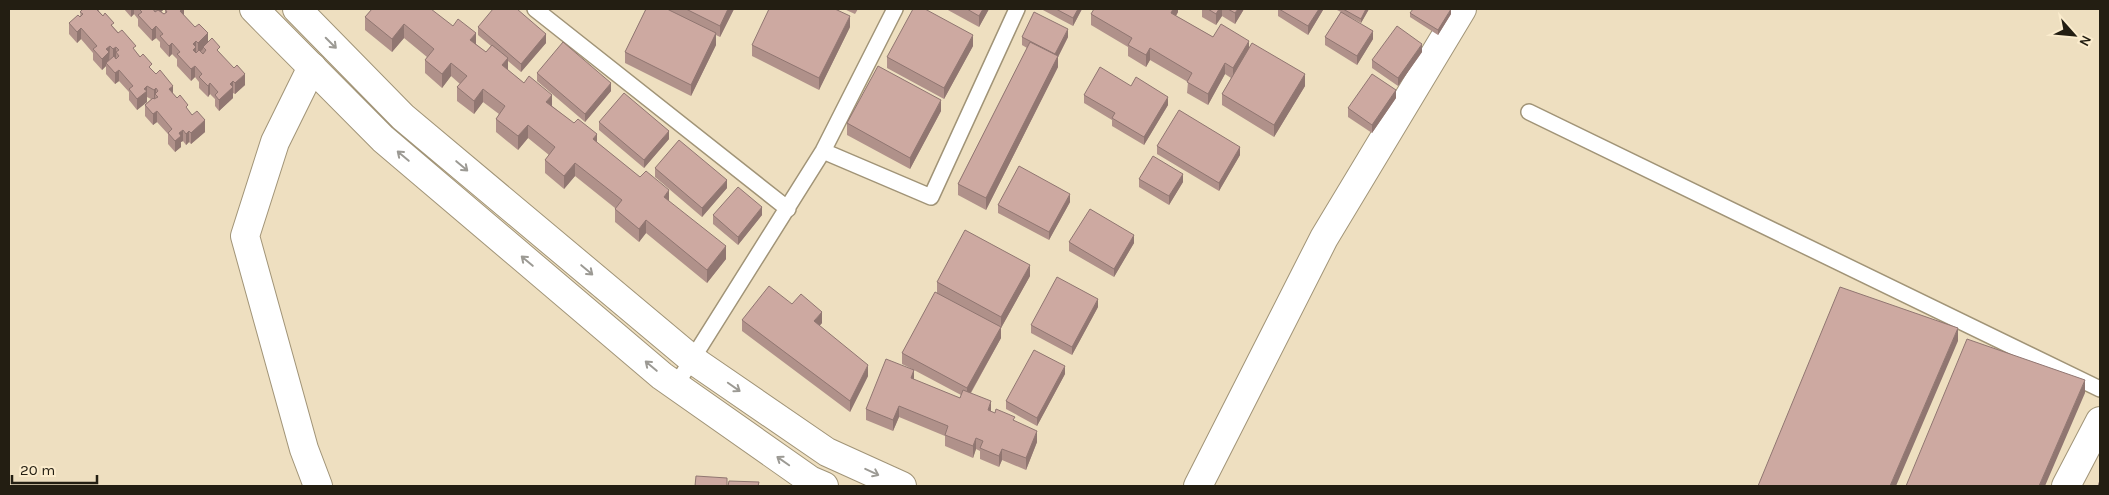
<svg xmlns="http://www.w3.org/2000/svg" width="2109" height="495" font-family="Karla,sans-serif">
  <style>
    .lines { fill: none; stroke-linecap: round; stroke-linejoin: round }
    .lane-casing { stroke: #a19477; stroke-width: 18 }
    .street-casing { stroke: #a19477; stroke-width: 30 }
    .secondary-casing { stroke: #a19477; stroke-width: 30 }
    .lane { stroke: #fff; stroke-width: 15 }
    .street { stroke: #fff; stroke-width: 28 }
    .secondary { stroke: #fff; stroke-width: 28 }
    .wall { fill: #b0918a; fill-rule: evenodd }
    .shaded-wall { fill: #907671 }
    .building { fill: #cda9a1; stroke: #907671 }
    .oneway { stroke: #9c9a94 }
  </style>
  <rect width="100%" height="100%" fill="#eedfc0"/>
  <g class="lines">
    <defs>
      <path id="lane" d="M535,9L788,209
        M1529,112L2100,389
        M823,151L931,197L1017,9
        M676,385L823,151L895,9"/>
      <path id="street" d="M312,67L275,142L245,236L304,449L318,486
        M1198,486L1324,238L1462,9
        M2066,486L2100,421"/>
      <path id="secondary" d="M254,9L383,139L662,376L810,480L824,486
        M297,9L403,117L693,360L827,452L902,486"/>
    </defs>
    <!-- lane casing -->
    <use href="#lane" class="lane-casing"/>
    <!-- street casing -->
    <use href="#street" class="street-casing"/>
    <!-- secondary casing -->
    <use href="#secondary" class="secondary-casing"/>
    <!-- lane -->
    <use href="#lane" class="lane"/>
    <!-- street -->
    <use href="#street" class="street"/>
    <!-- secondary -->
    <use href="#secondary" class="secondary"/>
  </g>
  <!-- wall -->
  <path class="wall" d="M81,9H99V11L188,110L205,132L191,144L189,142L186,145L183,141L181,142V147L175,152L168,144V134L157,122L153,125L145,116V105L151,99L147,97V102L137,110L129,100V92L119,81L115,84L106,74V66L102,70L93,60V53L81,39L77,43L69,34V23L80,17Z
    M124,9H164L161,12L165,14V9H184V16L220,53L245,85L235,94L233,93V98L219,111L215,106V99L210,94L208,97L199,88V82L195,77L191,81L177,66V59L172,54L169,57L160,47V42L156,38L152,41L138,26V19L134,14L131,17Z
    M372,9L476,44L486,52L491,46L478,35V27L546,43L521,72L508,61V70L669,201L726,259L707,283L646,233L639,242L615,222V208L575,176L564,189L545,173V160L549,155L528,138L518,150L496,132V119L499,114L483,102L474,114L457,101V87L460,84L451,76L442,88L425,73V60L427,57L404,38L392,52L365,30V17Z
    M646,9H734L720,37L716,35V45L691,96L625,63V52Z
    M844,9H858L855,14Z
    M946,9H989L979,27Z
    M1041,9H1082L1073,26Z
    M1178,9V12L1176,16L1213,37L1249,47L1305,86L1274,137L1222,105V94L1231,78L1225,74L1208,105L1187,93L1188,82L1150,60L1146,67L1128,56V47L1091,25V14Z
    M1202,9H1244L1235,24L1222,16L1216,25L1202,17Z
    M1278,9H1323V10L1308,35L1278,16Z
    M1335,9H1369L1361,23L1348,16L1373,39L1357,65L1325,45V37L1341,12Z
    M1410,13L1451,14L1438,35L1410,17Z
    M850,27L819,90L752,56V45Z
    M1022,37H1068L1058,57V67L986,210L958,195V184L1027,48L1022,45Z
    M973,46L944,99L887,68V57Z
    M1422,52L1398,86L1372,68V60Z
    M537,73L611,91L585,122L537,81Z
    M1131,86L1168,105L1144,145L1112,126V120L1084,103V95Z
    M1396,98L1372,133L1348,117V108Z
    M941,111L910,169L847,135V123Z
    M599,122L669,139L644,168L599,130Z
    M1157,146L1240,155L1219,191L1157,154Z
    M655,168L727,188L702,217L655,177Z
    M1139,179L1183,182L1169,205L1139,187Z
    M1070,202L1049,240L998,213V205Z
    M713,215H762L738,245L713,224Z
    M1069,242L1134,243L1114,277L1069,251Z
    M1030,276L1001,328V338L971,393L991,412L1015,421L1037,442L1026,470L1002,460L999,467L980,459V451L976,449L973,458L945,446V436L899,417L893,431L866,420V409L912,369L902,364V353L937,292V282ZM914,370L961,395L960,398L914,380Z
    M792,304L822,323L819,326L868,376L850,412L742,331V320Z
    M1098,307L1072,355L1031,333V325Z
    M1065,374L1037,426L1006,409V401Z"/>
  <!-- shaded-wall -->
  <path class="shaded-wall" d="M131,9H134V14L131,17Z
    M159,9H164L159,14Z
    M183,9H184V18L180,11Z
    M728,9H734L720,37V26Z
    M983,9H989L979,27V16Z
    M1078,9H1082L1073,26V18Z
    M1173,9H1178V12L1171,24V13Z
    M1219,9H1222V16L1216,25V14Z
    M1238,9H1244L1235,24V13Z
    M1319,9H1323V10L1308,35V26Z
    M1366,9H1369L1361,23V19Z
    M1451,9V14L1438,35V30Z
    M850,16V27L819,90V78Z
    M404,24V38L392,52V39Z
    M156,26V38L152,41V30Z
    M81,28V39L77,43V32Z
    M1068,29V37L1058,57V67L986,210V198L1055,61V54Z
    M1373,31V39L1357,65V56Z
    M208,33V44L203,47V49L198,54V43Z
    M476,33V46L470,40Z
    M716,33V45L691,96V85Z
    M546,34V43L521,72V64Z
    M973,35V46L944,99V88Z
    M196,41V58L193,61V44Z
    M1249,41V52L1233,79V68Z
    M172,43V54L169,57V46Z
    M1422,44V52L1398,86V78Z
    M110,46L109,63H106V66L102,70V59L106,49Z
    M116,47V58L113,60V49Z
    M1150,48V60L1146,67V55Z
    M508,58V71L502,65Z
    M451,63V76L442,88V74Z
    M1225,63V74L1208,105V94Z
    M195,66V77L191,81V69Z
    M119,70V81L115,84V73Z
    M245,74V85L235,94V83Z
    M1305,74V86L1274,137V125Z
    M233,81V98L219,111V100L230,84Z
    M210,83V94L208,97V86Z
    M611,83V91L585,122V114Z
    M147,86V102L137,110V99L144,89Z
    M173,86V97L169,89Z
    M156,88V95L155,94V100L154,101V90Z
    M483,89V102L474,114V101Z
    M1396,90V98L1372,133V125Z
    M552,95V108L546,102Z
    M1168,97V105L1144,145V137Z
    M941,100V111L910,169V158Z
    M157,111V122L153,125V114Z
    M205,120V132L191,144V133Z
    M528,125V138L518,150V136Z
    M183,130V141L181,142V147L175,152V141L179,133Z
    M189,131V142L186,145V134Z
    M669,131V139L644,168V160Z
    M597,134V147L593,139Z
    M1240,147V155L1219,191V183Z
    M575,163V176L564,189V176Z
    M1183,174V182L1169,205V196Z
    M727,180V188L702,217V208Z
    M669,190V203L664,197Z
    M1070,194V202L1049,240V232Z
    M762,207V215L738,245V237Z
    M646,220V233L639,242V229Z
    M1134,235V243L1114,277V269Z
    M726,246V259L707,283V270Z
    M1030,265V276L1001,328V317Z
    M1098,299V307L1072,355V347Z
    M822,312V323L814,332V321Z
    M1001,327V338L967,399V388Z
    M1958,328V341L1896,486H1890Z
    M868,365V376L850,412V401Z
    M1065,366V374L1037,426V418Z
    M914,370V381L911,378Z
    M2085,380V393L2045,486H2039Z
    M991,401V413L988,410Z
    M899,406V417L893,431V420Z
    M1037,431V442L1026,470V458Z
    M976,438V449L973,458V446Z
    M1002,449V460L999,467V456Z"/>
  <!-- building -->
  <path class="building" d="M83,9H96L103,16L105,13L114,23L111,25L118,33L122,30L136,46L133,48L140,57L143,54L152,64L149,67L156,74L160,70L173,86L169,89L177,98L180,95L188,105L186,107L192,115L197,111L205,120L191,133L189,131L186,134L183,130L179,133L181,136L175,141L168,133L172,129L157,111L153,114L145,105L153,98L154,99L158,97L155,94L158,91L156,88L154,90L147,86L144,89L147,91L137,99L129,89L133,86L119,70L115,73L106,63L114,56L116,59L119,56L116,52L119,50L116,47L113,49L110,46L106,49L109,52L102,59L93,49L97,46L81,28L77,32L69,23L78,15L80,17L83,14L80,12Z
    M139,9H154H153L155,12L158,10L164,14L167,12L165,9H183L180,11L195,27L199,24L208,33L198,43L196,41L193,44L196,47L193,50L196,53L199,50L203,54L206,50L203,47L212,38L220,47L217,50L234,68L237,65L245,74L235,83L233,81L230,84L233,87L219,100L215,95L218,92L210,83L208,86L199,77L202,74L195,66L191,69L177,54L180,52L172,43L169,46L160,36L163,34L156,26L152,30L138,15L142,12Z
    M372,9H431L453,26L458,19L476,33L470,40L486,52L492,45L508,58L502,65L524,83L529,76L552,95L546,102L574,123L578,119L597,134L593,139L640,177L646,171L669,190L664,197L726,246L707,270L646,220L639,229L615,209L622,200L575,163L564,176L545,160L555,147L528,125L518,136L496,119L505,106L483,89L474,101L457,87L467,76L451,63L442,74L425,60L434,49L404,24L392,39L365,17Z
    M493,9H517L546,34L521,64L478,27Z
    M646,9H667L716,33L691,85L625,52Z
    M686,9H728L720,26Z
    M769,9H835L850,16L819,78L752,45Z
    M913,9H925L973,35L944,88L887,57Z
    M967,9H983L979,16Z
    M1056,9H1078L1073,18Z
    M1094,9H1173L1171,13L1213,37L1221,24L1249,41L1233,68L1225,63L1208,94L1187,82L1192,73L1150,48L1146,55L1128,45L1132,38L1091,14Z
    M1208,9H1219L1216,14Z
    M1228,9H1238L1235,13Z
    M1279,9H1319L1308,26Z
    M1343,9H1366L1361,19Z
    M1413,9H1451L1438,30L1410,13Z
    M1034,12L1068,29L1055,54L1022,37Z
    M1341,12L1373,31L1357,56L1325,37Z
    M1397,26L1422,44L1398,78L1372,60Z
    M563,42L611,83L585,114L537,73Z
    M1030,42L1058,56L986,198L958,184Z
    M1252,43L1305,74L1274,125L1222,94Z
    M878,66L941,100L910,158L847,123Z
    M1100,67L1131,86L1136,77L1168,97L1144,137L1112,118L1115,113L1084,95Z
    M1372,74L1396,90L1372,125L1348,108Z
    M624,93L669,131L644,160L599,122Z
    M1179,110L1240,147L1219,183L1157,146Z
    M679,140L727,180L702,208L655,168Z
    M1153,156L1183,174L1169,196L1139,179Z
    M1019,166L1070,194L1049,232L998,205Z
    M738,187L762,207L738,237L713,215Z
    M1090,209L1134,235L1114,269L1069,242Z
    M965,230L1030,265L1001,317L937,282Z
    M1057,277L1098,299L1072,347L1031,325Z
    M769,286L792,304L801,294L822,312L814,321L868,365L850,401L742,320Z
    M1840,287L1958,328L1890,486H1758Z
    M935,292L1001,327L967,388L902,353Z
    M1967,339L2085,380L2039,486H1906Z
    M1034,350L1065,366L1037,418L1006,401Z
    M886,359L914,370L911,378L960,398L963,390L991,401L988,410L995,413L996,409L1015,417L1013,420L1037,431L1026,458L1002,449L999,456L980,448L983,441L976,438L973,446L945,435L948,426L899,406L893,420L866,409Z
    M696,476L727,478V486H695Z
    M2100,480V486H2098Z
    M729,481L759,482L758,486H728Z"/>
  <!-- one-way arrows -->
  <defs><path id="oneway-shaft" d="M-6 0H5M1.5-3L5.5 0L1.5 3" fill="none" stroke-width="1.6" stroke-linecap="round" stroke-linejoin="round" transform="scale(1.25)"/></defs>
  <g class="oneway">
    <use href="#oneway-shaft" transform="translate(331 43) rotate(45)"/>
    <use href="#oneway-shaft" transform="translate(403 156) rotate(-140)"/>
    <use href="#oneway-shaft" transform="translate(462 166) rotate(40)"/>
    <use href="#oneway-shaft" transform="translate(527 261) rotate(-140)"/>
    <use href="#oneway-shaft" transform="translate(587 270) rotate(40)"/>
    <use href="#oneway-shaft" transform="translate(651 366) rotate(-140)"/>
    <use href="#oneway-shaft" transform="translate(734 387) rotate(35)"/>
    <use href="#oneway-shaft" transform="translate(783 461) rotate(-145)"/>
    <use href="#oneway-shaft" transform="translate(872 472) rotate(25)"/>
  </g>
  <!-- border -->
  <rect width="2109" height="495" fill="none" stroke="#231e12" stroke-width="20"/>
  <!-- north arrow -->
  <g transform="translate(2074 35) rotate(117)" stroke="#fbeccd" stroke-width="4" paint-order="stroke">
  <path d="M0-4L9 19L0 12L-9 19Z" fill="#231e12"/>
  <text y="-8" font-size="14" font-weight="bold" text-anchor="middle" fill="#231e12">N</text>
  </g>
  <!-- scale -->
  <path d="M12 475v8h85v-8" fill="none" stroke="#231e12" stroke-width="2.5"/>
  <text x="20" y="475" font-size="15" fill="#231e12" stroke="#fbeccd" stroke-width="4" paint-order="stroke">20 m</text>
</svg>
